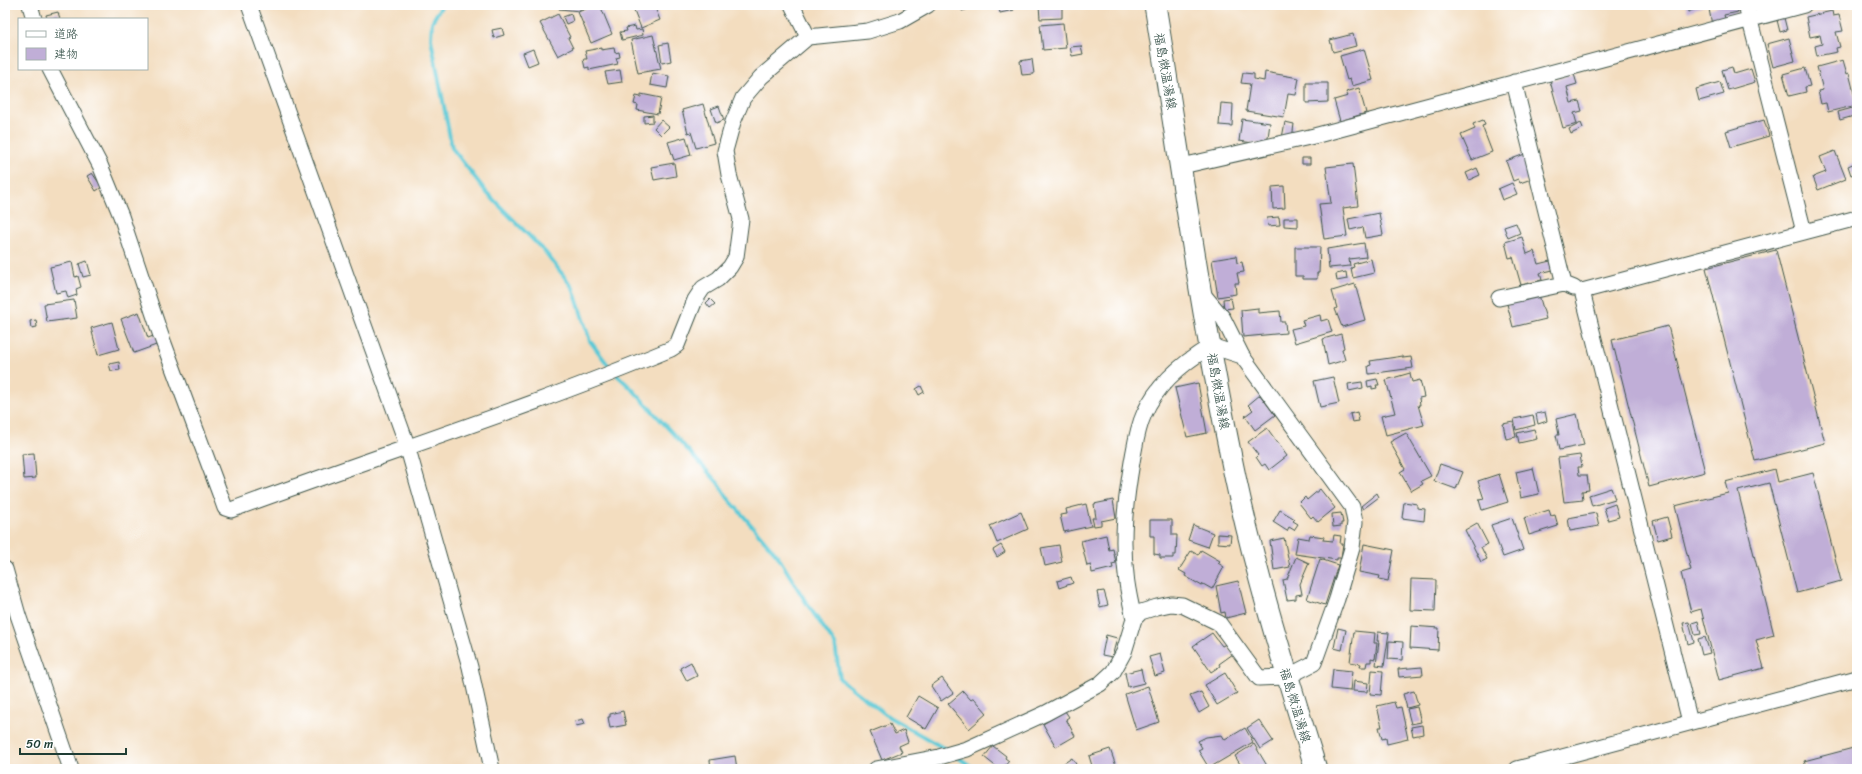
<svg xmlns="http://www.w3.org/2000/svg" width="1862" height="774" font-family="Sriracha,'Klee One',sans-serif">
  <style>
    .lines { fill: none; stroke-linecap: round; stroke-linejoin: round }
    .stream { stroke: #5dc9d6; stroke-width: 4 }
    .building { fill: #c0aed7 }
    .street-casing { stroke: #3f5549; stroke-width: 17 }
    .secondary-casing { stroke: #3f5549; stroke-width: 23 }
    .street { stroke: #fff; stroke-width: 15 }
    .secondary { stroke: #fff; stroke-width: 21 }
    .labels { text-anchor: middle; stroke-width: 3; stroke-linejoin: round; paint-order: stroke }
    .street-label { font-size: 13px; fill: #1f3d34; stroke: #fff }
  </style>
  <rect width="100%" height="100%" fill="#fff"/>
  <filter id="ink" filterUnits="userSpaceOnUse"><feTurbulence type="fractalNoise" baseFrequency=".025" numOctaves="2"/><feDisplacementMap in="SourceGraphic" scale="8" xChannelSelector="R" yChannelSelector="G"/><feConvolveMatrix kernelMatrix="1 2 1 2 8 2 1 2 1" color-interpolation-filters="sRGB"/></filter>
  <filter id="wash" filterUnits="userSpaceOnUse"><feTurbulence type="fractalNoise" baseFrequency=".012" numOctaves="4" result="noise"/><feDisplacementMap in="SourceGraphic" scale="16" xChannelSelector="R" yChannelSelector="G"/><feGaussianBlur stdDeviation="0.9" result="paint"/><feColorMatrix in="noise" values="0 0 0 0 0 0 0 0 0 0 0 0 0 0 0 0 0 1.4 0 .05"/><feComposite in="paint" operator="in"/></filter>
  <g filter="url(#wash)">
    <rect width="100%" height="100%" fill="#f3ddbf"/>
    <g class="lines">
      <!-- stream -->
      <path class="stream" d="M442,5L432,22L431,39L452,148L487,193L546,253L573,288L590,341L611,369
        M617,375L633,390L718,483L727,497L777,555L807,604L835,644L840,679L889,717L947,750
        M956,756L975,769"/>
    </g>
    <g id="blocks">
      <!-- building -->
      <path class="building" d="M559,5H580V11L559,9Z
        M596,5H600L612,34L591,43L578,12Z
        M632,5H654L660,20L641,28Z
        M968,5H971L972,8L962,11L961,8Z
        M998,5H1012L1014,10L1000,13Z
        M1039,5H1062V18L1040,19Z
        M1685,5H1703V6L1688,12Z
        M1718,5H1736L1738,12L1724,15L1726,22L1712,25L1709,9L1719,6Z
        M1832,11L1833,16L1839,15L1843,31L1836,32L1840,47L1836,48L1837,52L1817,56L1815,46L1822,44L1820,35L1810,37L1806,17Z
        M58,12L60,19H47L46,15Z
        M558,14L570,37L568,38L573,48L558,56L540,23Z
        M571,14L573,21L566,24L563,17Z
        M1784,18L1787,30L1780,32L1777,20Z
        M1063,23L1066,48L1043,50L1040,25Z
        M635,26L636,30L642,29L643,35L622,40L620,32L627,31L626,28Z
        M502,28L504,35L494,38L492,30Z
        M1353,34L1356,46L1333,52L1330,40Z
        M653,35L661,69L638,73L631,40Z
        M1789,38L1795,61L1773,67L1767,44Z
        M668,43L671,61L662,63L659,45Z
        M1081,46L1083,54L1072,56L1070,47Z
        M601,48V50L614,48L615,53L619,52L620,57L616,58L618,64L589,70V67L585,68L583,59H587L585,51Z
        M533,49L538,62L528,66L523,53Z
        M1364,49L1373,80L1352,86L1350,79L1347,80L1340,56Z
        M1032,59L1034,74L1022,75L1020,61Z
        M1843,60L1847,74L1849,73L1857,105L1828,112L1826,103L1821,104L1818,91L1823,90L1817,67Z
        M1732,67L1734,74L1751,69L1755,82L1728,90L1722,70Z
        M1805,68L1810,86L1805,87L1806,92L1789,96L1783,74Z
        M620,70L622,82L608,84L605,72Z
        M1265,72L1299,78L1296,95L1288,94L1284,117L1246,111L1250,84L1241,83L1243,73L1254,74V79L1264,81Z
        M652,73L669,76L667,88L650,85Z
        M1574,74L1577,84L1567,87L1571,103L1579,101L1582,111L1574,113L1577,124L1563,128L1550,81Z
        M1720,82L1724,94L1699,101L1696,89Z
        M1306,83H1328V102L1306,103Z
        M1359,88L1366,113L1340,121L1334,100L1348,96L1346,92Z
        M641,94L661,98L658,114L637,110L638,105L634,104L636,96L641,97Z
        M1221,103L1233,104L1232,126L1219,125Z
        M703,104L714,143L696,148L691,132L688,133L682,110Z
        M719,106L724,120L716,123L711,109Z
        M1856,107L1857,115L1840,120L1838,112Z
        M653,115V122L644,123V116Z
        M1242,119L1270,123L1267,145L1239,141Z
        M661,120L669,127L661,135L654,128Z
        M1483,120L1485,125L1482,126L1492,152L1472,160L1461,135L1475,129L1473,124Z
        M1764,120L1769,136L1731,147L1726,131Z
        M1285,122L1294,124L1292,139L1282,138Z
        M1581,123L1583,128L1571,134L1569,129Z
        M686,137L691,155L674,160L668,142Z
        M1835,151L1846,179L1818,190L1813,177L1826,172L1820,157Z
        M1525,154L1534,178L1520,183L1518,179L1513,181L1506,161Z
        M1302,158H1310V164H1302Z
        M1857,162V173L1851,175L1848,166Z
        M674,163L676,176L654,180L651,167Z
        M1353,164L1358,206L1343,208L1347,236L1324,239L1319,204L1331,203L1326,167Z
        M1477,168L1480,175L1469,180L1466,173Z
        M92,173L102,187L96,191L87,176Z
        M1512,183L1517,194L1502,200L1498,189Z
        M1284,186L1285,208L1273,209L1272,187Z
        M1379,213L1383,235L1365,238L1363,227L1350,230L1348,219Z
        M1279,217L1280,225L1268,226L1267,218Z
        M1284,218H1298V227L1284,226Z
        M1516,223L1520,233L1508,238L1504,227Z
        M1522,237L1527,254L1534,251L1538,264L1550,261L1553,270L1540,273L1542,280L1521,285L1513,257L1509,258L1505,242Z
        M1364,243L1366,257L1349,259L1350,266L1329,268L1327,249Z
        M1295,247H1320L1319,273H1317V279H1303V276H1295Z
        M1776,250L1825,443L1755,461L1706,268Z
        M1236,256L1237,263L1242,262L1244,272L1237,273L1239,283H1235L1236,294L1218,297L1212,260Z
        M1371,259L1374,273L1353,278L1351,268L1354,267L1353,264Z
        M87,261L91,275L83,277L79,264Z
        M72,262L75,277L78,276L81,287L76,289L77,295L68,298L66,291L56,293L50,267Z
        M1346,272L1347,279L1337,281L1336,274Z
        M1355,284L1365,320L1342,327L1335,309L1337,308L1332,291Z
        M1539,295L1546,319L1513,327L1507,304Z
        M1231,298L1233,308L1224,309L1223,299Z
        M710,299L715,304L710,308L706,303Z
        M74,300L77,318L47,322L44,304Z
        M1258,308V313L1280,311L1281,322H1285L1286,333L1243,337L1241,310Z
        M139,312L148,338L156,335L159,344L134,353L121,319Z
        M1320,315L1321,321L1328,319L1332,332L1295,343L1291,329L1304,326L1302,320Z
        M36,320L37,327L31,328L30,321Z
        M112,322L119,349L98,355L91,328Z
        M1668,326L1705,472L1649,487L1612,340Z
        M1341,334L1344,348L1342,349L1345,360L1328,365L1323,339Z
        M1403,356V358L1411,357L1413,368L1369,374L1368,366L1371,365L1370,361Z
        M119,362L120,370L111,371L109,364Z
        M1410,373L1412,382L1420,380L1424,397L1419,398L1420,405H1418L1424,425L1386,435L1381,416L1395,413L1386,380Z
        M1333,377L1339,403L1320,407L1314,381Z
        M1377,379L1379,385H1376L1377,388L1372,389V386L1368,387L1367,381Z
        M1362,382L1363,388L1349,391L1348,384Z
        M1198,383L1207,433L1187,437L1175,388Z
        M921,386L924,392L919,395L916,389Z
        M1260,395L1275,415L1255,430L1245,416L1253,410L1248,405Z
        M1357,412L1359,421L1352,422L1350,414Z
        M1545,412L1547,421L1538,424L1536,414Z
        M1577,414L1584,445L1559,450L1556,435H1559L1556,419Z
        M1533,415L1535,425L1516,430L1514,419Z
        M1513,422L1516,437L1506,439L1503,424Z
        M1267,428L1287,456L1269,470L1265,464L1262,466L1256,457L1258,455L1248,442Z
        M1534,429L1537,439L1519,443L1517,433Z
        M1406,433L1431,476L1421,481L1423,484L1411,491L1400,472L1405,469L1390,442Z
        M34,453L36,478L24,479L22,454Z
        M1580,455L1582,467H1578L1579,475H1587L1589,490L1582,491L1583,500L1564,502L1558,458Z
        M1440,464L1463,472L1456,489L1434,481Z
        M1533,468L1539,494L1521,498L1516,472Z
        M1775,469L1778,482L1813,473L1841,581L1797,593L1769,483L1738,491L1774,635L1756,640L1764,668L1719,680L1701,609L1691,612L1681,573L1691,570L1675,506L1728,493L1725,482Z
        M1499,474L1508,502L1482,510L1479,500L1484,499L1478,481Z
        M1611,488L1615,499L1592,506L1589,495Z
        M1320,489L1335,508L1318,522L1313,516L1311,518L1299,503L1305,497L1307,500Z
        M1377,493L1379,497L1363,509L1361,506Z
        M1113,500L1116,518L1101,521V525L1094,526L1092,518H1096L1094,504Z
        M1404,502L1417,504V508L1425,509L1424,521L1402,518Z
        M1086,504L1091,526L1064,532L1060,515L1067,514L1066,509Z
        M1615,504L1619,517L1608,520L1604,508Z
        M1280,510L1295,519L1293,521L1298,524L1294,530L1289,527L1287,531L1273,522Z
        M1549,510L1551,516L1555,515L1558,526L1529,535L1524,518Z
        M1021,512L1028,529L997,543L990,526Z
        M1341,513L1343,523H1341V526L1333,527L1332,514Z
        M1596,513L1599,526L1570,531L1568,518Z
        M1667,517L1672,536L1658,540L1653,521Z
        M1512,518L1523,550L1503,557L1491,525Z
        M1150,520H1172V535H1177L1176,555H1173V558H1160V555L1154,554V536H1150Z
        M1477,523L1488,544L1481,547L1487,559L1481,562L1465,530Z
        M1193,525L1213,533L1208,547L1188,540Z
        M1218,534L1231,535L1230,544L1218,543Z
        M1106,535L1109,550L1113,549L1116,563L1112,564L1113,568L1092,573L1091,565L1087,566L1081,541Z
        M1310,535L1324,537L1323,540L1333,541L1334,535L1341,536L1340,544H1343L1341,558H1337V560L1295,554L1298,537L1309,539Z
        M1284,538L1290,567L1274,570L1270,541Z
        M1364,544L1394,550L1388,581L1379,579L1380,576L1359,572Z
        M1001,545L1005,552L997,557L993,550Z
        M1059,545L1062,562L1045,566L1041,548Z
        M1201,550L1220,561L1218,563L1224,567L1212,589L1203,584L1202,586L1185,576L1186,574L1179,570L1191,551L1198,555Z
        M1296,557L1309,563L1300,584L1302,594L1296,595V599L1287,600L1283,580L1287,579Z
        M1320,559L1338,565L1325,605L1307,599Z
        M1071,577L1073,583L1059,588L1057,581Z
        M1411,579L1436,580L1435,611L1410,610Z
        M1238,581L1246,613L1226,618L1225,612L1221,613L1216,586Z
        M1104,591L1108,605L1100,607L1097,592Z
        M1698,621L1701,634L1695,635L1692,623Z
        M1689,622L1694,642L1688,644L1683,623Z
        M1411,626L1439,628L1438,650L1410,648Z
        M1338,628L1346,630L1342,650L1334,648Z
        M1354,631L1375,633L1374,643H1377L1375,659L1371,658V662H1367L1366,667H1360L1361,664L1350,662Z
        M1378,632L1389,633L1384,666L1376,665L1379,641H1377Z
        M1212,633L1222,646L1226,644L1233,654L1219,664L1220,666L1211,672L1193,646Z
        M1106,635L1117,638L1112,657L1102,655Z
        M1705,637L1710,653L1702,655L1698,639Z
        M1389,641L1403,642L1402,660L1388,659Z
        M1160,654L1165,673L1155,676L1149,657Z
        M691,662L697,676L687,681L680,668Z
        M1422,667L1423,675L1399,677L1398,669Z
        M1141,669L1144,683L1128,687L1125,673Z
        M1333,669L1352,671L1350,691L1331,689Z
        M1372,670L1383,671L1381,695L1370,694Z
        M1225,673L1237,693L1217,705L1205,685Z
        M942,678L953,693L941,701L931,686Z
        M1354,681L1368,683L1367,692L1353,691Z
        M1148,686L1159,722L1136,730L1125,694Z
        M963,691L971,700L974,698L987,713L969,729L948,704Z
        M1414,691L1418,705L1407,708L1403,694Z
        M1201,692L1209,707L1199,713L1190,696Z
        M918,696L938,708L926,729L906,717Z
        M1394,702L1396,708L1401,707L1408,739L1387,744L1386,738L1382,739L1379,727H1382L1377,706Z
        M1417,707L1421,722L1411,724L1407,709Z
        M623,711L626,725L610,728L608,717H610V714Z
        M1065,711L1069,717L1066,719L1075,736L1056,747L1043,724Z
        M583,719L585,724L576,726L575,721Z
        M1259,720L1273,741L1260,749L1247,728Z
        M890,724L895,734L904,730L908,742L899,746L902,752L882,760L870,732Z
        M1422,725L1423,734L1413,736L1411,727Z
        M1245,728L1253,742L1209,768L1198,750L1202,748L1198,741L1206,737L1222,735L1225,740Z
        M1254,744L1269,769H1243L1235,756Z
        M993,746L1006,756L1005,758L1009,761L1002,769H999L984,757Z
        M1857,747V769H1800L1806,767L1804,761Z
        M1110,749L1117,769H1093L1089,756Z
        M735,756L737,769H711L710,760Z
        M1072,758L1079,769H1059L1058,767Z"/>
    </g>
  </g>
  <g filter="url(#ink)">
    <use href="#blocks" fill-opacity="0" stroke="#3f5549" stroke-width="1"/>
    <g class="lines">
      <defs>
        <path id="street" d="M30,5L34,19
          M249,5L406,442L470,667L492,769
          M792,5L808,37
          M1746,5L1804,232
          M50,69L100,165L121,216L160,333L220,494L225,508L231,510C377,456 527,409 671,349L677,345L695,300L703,288L718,279L730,267L736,257L741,219L729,175L725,151L733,122L743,98L761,77L808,37L868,31L900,21L928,5
          M1514,82L1564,284
          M1182,166L1314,136L1804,5
          M1499,298L1564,284L1574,288
          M5,569L18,615L71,769
          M1134,619C1131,604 1127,589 1126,574C1121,537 1126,498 1132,462C1135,446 1137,429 1144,414C1157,384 1184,362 1211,346L1242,356
          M1690,722L1582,291L1857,218
          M876,769L939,757L967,749L1046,713L1100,684L1113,672L1124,652L1134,619L1141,612L1157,607L1171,604L1182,605L1219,623L1259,678L1287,677L1314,663L1337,599L1352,548L1355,522L1352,507L1242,356L1223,318L1202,293
          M1517,769L1857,678"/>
        <path id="secondary" d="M1155,5C1179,152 1199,300 1229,447C1250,556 1283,663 1316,769"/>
      </defs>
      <!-- street casing -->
      <use href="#street" class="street-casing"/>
      <!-- secondary casing -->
      <use href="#secondary" class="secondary-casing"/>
      <!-- street -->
      <use href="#street" class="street"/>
      <!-- secondary -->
      <use href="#secondary" class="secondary"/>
    </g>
  </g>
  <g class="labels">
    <!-- street labels -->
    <g class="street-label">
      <text transform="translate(1166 71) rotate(80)" y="5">福島微温湯線</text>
      <text transform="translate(1219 391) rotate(80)" y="5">福島微温湯線</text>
      <text transform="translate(1296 705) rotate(73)" y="5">福島微温湯線</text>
    </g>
  </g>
  <!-- margin -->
  <rect width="1862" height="774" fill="none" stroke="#fff" stroke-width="20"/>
  <!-- legend -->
  <rect x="18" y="18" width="130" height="52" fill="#ffffff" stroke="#a5b1ae"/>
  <rect x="26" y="31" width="20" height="6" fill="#ffffff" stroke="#a5b1ae"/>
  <text x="54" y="38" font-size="12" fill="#1f3d34">道路</text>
  <rect x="26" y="48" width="20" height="12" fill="#c0aed7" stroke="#a5b1ae"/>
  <text x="54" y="58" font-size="12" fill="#1f3d34">建物</text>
  <!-- scale -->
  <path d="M20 748v6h106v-6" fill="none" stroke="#1f3d34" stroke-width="2"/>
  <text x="26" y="748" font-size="12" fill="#1f3d34" stroke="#ffffff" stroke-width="3" paint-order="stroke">50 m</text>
</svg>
